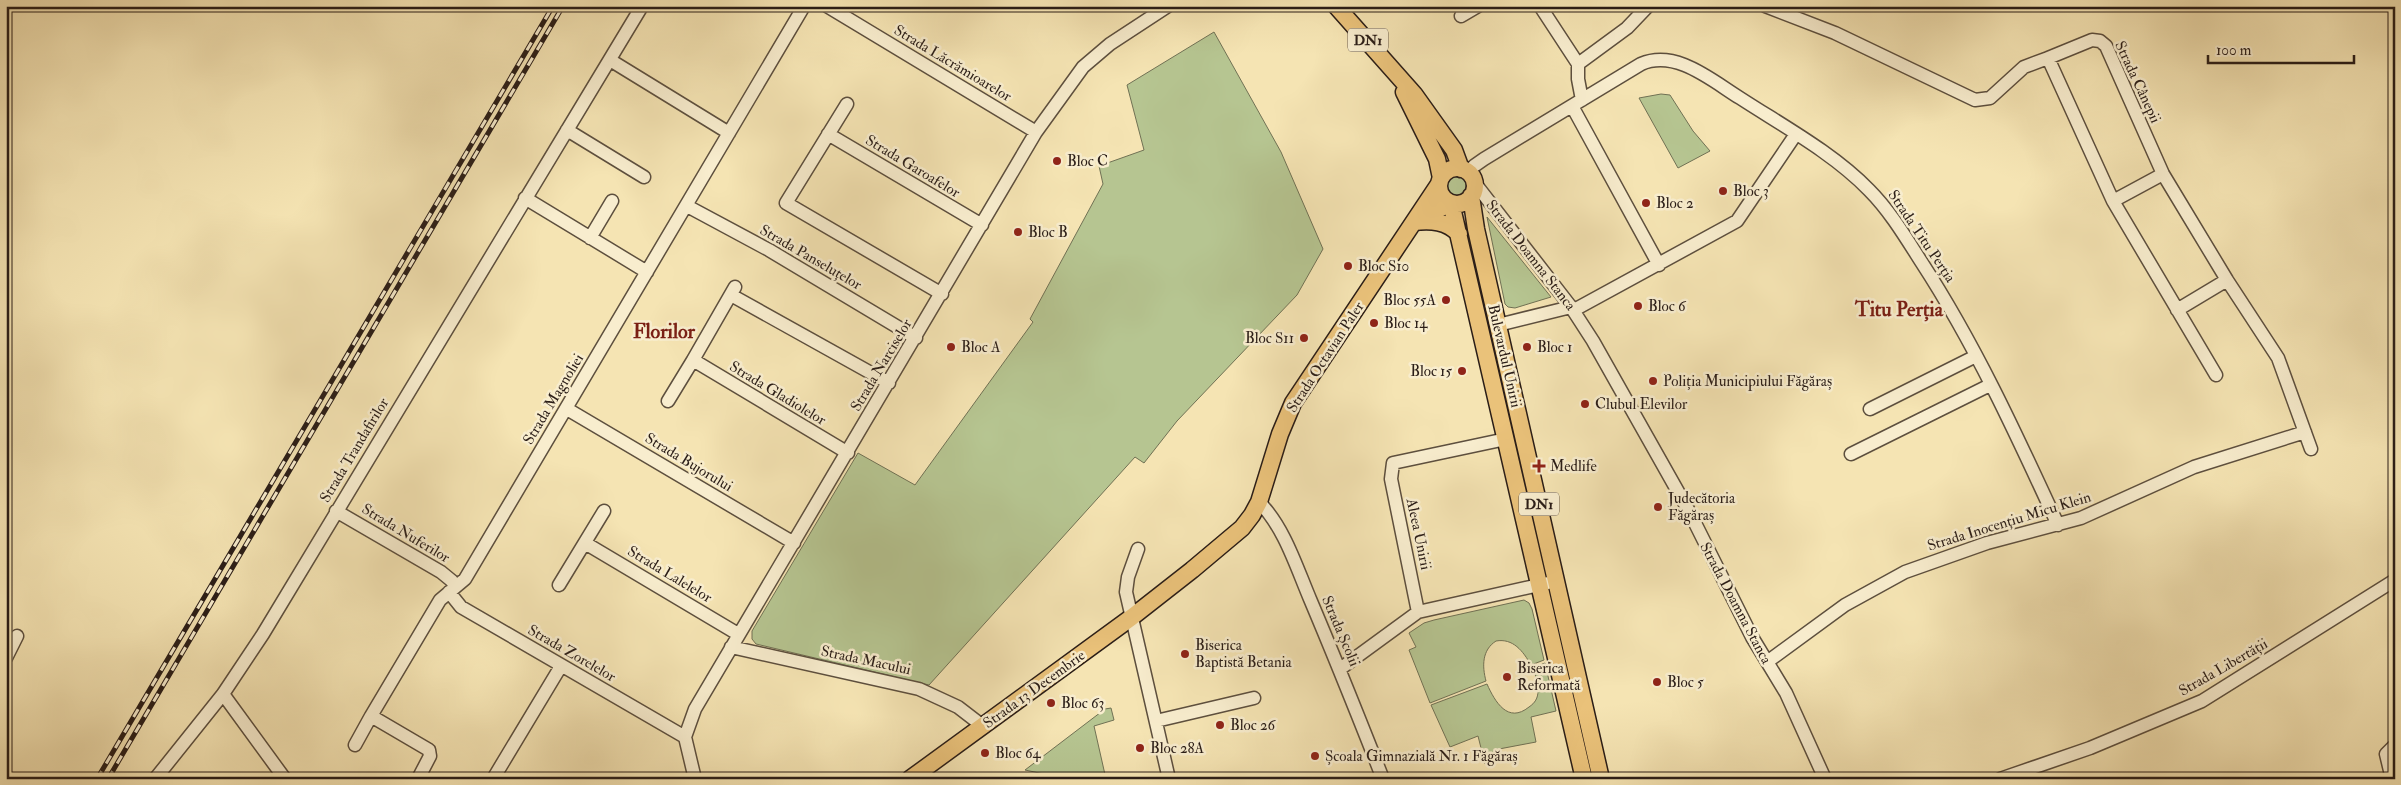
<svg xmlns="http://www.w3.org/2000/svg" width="2401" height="785" font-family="'IM FELL Double Pica',serif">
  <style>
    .green { fill: #b6c591; stroke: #707154 }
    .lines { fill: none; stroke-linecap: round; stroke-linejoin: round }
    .minor-casing { stroke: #5d4f3e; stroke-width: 15 }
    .major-casing { stroke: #2a1d17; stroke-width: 19 }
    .minor { stroke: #f8edce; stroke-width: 12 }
    .major { stroke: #eac27a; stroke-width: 16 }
    .rail-casing { stroke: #2a1d17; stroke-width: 5 }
    .rail { stroke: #f8edce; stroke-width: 3; stroke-dasharray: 9; stroke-linecap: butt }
    .poi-dot { fill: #8f2418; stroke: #f8edce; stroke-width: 2 }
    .labels { text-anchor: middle; stroke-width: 5; stroke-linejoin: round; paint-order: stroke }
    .shield { fill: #f8edce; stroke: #685b4e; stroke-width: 1 }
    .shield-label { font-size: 14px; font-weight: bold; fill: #2a1d17 }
    .street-label { font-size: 15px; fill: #2a1d17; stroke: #f8edce }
    .poi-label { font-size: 15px; fill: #2a1d17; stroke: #f8edce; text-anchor: start }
    .district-label { font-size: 20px; font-weight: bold; fill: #7a1f14; stroke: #f8edce }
  </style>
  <rect width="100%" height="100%" fill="#f5e4b3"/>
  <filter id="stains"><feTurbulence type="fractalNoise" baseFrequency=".004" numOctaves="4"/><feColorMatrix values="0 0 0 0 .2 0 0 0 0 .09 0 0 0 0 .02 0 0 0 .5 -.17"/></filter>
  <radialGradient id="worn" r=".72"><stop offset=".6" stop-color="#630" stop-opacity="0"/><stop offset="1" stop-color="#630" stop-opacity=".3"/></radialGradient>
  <!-- green -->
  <path class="green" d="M1214,32L1281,152L1323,249L1297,295L1177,421L1144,463L1135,457L929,685L756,644L752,639V631L858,453L915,485L1033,322L1030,319L1103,184L1099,166L1144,150L1127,85Z
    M1661,94L1670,95L1693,131L1710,151L1678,168L1639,98Z
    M1446 185a10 10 0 1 1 20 0a10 10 0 1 1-20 0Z
    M1487,217L1551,297L1515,308L1508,307L1505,304Z
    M1470,233L1534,514H1529L1465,235Z
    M1524,600L1529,603L1532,609L1544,660L1531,665C1523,651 1513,638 1496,641C1482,650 1482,666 1486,681L1430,703L1409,650L1416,647L1409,633L1424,623L1434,620Z
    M1545,663L1556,711L1531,717L1536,742L1499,749V751L1490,753L1492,762L1485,764L1478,736L1450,747L1431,705L1487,684C1495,702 1508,724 1529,707C1535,703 1538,698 1538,691C1539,683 1535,675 1533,668Z
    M1111,708L1114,720L1094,726L1106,779H1068L1025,770L1105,709Z"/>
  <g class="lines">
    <defs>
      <path id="minor" d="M827,6L1036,132
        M1540,6L1578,64
        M1765,6L1835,33L1975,100L1990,98L2024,67L2048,58
        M1461,16L1478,6
        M610,60L729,133
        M1582,100L1578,79V64L1627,28L1648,6
        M847,104L786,203L942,294
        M1572,106L1659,265
        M567,130L644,177
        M828,134L982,225
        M1470,174L1474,166L1484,159L1641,64C1676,49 1711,80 1740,98C1783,126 1833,153 1869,190C1890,211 1906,238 1922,263C1976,346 2017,436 2058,525
        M1474,182L1571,307L1593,341L1690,513L1752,637L1786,693L1825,779
        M525,198L647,272
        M2113,201L2163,174
        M687,206L769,250L916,338
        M590,238L612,201
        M731,295L889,383
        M1574,310L1737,221L1796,134
        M2177,310L2227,280
        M1498,325L1571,307
        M693,360L735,287
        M2216,375L2113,201L2048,58L2092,40L2100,41L2106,46L2163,174L2227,280L2278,358L2311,449
        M668,401L693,360L848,453
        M567,409L794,543
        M1870,409L1976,356
        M1851,454L1990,385
        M1259,502C1284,527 1296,566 1310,599C1335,658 1359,718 1383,779
        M336,511L441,572L452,581L455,587
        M585,543L738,634
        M1138,549L1128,577L1126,592L1169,779
        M559,585L604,511
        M449,592L461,607L685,737
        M1418,612L1391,479L1393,463L1506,439
        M731,647L919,689L958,707L984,727
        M6,658L17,636
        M1767,662L1845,605L1905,572L1987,543L2081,518L2194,467L2305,432
        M1340,669L1418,612L1548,583
        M223,694L285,779
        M1156,721L1254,698
        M355,745L371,716
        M155,779L223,694L263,634L642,6
        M418,779L430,756L429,750L371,716L440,600L465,579L804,6
        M493,779L561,666
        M695,779L685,737L695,709L1036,132L1083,67L1110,44L1168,6
        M2000,779L2090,748L2202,701L2395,580
        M2392,779L2386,754L2395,745"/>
      <path id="major" d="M1336,6L1414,94L1454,150L1461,169
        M1404,92L1437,159L1441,178
        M1439 186a18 18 0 1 1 36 0a18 18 0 1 1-36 0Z
        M1471,196L1476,229L1601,779
        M1416,220L1451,203L1584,779
        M1414,222C1431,220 1447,221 1459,234
        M910,779L1132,617L1192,570L1242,528L1252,515L1259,502L1280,434L1293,403L1439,184"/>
    </defs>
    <!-- minor casing -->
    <use href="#minor" class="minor-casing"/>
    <!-- major casing -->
    <use href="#major" class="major-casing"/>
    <!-- minor -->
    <use href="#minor" class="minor"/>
    <!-- major -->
    <use href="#major" class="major"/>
    <defs>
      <path id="rail" d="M97,779L553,6
        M108,779L563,6"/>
    </defs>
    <!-- rail casing -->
    <use href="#rail" class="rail-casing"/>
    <!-- rail -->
    <use href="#rail" class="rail"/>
  </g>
  <!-- markers -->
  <g class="poi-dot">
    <circle cx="1057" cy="161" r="5"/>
    <circle cx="1723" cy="191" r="5"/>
    <circle cx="1646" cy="203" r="5"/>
    <circle cx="1018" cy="232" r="5"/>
    <circle cx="1348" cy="266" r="5"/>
    <circle cx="1446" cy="300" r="5"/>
    <circle cx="1638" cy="306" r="5"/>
    <circle cx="1374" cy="323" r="5"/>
    <circle cx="1304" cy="338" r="5"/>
    <circle cx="951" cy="347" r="5"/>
    <circle cx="1527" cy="347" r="5"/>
    <circle cx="1462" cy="371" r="5"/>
    <circle cx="1653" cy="381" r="5"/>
    <circle cx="1585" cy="404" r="5"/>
    <path d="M1536.5 458.5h5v5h5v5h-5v5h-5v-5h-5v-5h5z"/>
    <circle cx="1658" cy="507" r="5"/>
    <circle cx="1185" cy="654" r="5"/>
    <circle cx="1507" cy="677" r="5"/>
    <circle cx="1657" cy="682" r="5"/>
    <circle cx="1051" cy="703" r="5"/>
    <circle cx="1220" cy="725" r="5"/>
    <circle cx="1140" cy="748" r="5"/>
    <circle cx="985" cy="753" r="5"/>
    <circle cx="1315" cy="756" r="5"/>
  </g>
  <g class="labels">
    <!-- shield labels -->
    <g class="shield">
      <rect x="1348" y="28.5" width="40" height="23" rx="4"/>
      <rect x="1519" y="492.5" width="40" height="23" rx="4"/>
    </g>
    <g class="shield-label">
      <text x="1368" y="45">DN1</text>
      <text x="1539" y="509">DN1</text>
    </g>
    <!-- street labels -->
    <g class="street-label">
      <text transform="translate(953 63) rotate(31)" y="5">Strada Lăcrămioarelor</text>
      <text transform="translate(2138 82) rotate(65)" y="5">Strada Cânepii</text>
      <text transform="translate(913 166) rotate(31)" y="5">Strada Garoafelor</text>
      <text transform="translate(1922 236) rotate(56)" y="5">Strada Titu Perția</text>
      <text transform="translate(1531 255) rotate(52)" y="5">Strada Doamna Stanca</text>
      <text transform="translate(811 257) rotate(30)" y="5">Strada Panseluțelor</text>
      <text transform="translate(1505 356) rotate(77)" y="5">Bulevardul Unirii</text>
      <text transform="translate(1325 357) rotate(-57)" y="5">Strada Octavian Paler</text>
      <text transform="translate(881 365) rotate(-59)" y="5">Strada Narciselor</text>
      <text transform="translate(778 393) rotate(31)" y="5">Strada Gladiolelor</text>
      <text transform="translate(553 399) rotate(-59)" y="5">Strada Magnoliei</text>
      <text transform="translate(354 450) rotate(-59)" y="5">Strada Trandafirilor</text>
      <text transform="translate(689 462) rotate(31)" y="5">Strada Bujorului</text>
      <text transform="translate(2009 521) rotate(-17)" y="5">Strada Inocențiu Micu Klein</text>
      <text transform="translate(406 533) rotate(31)" y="5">Strada Nuferilor</text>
      <text transform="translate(1419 534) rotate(78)" y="5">Aleea Unirii</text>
      <text transform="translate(670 574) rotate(31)" y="5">Strada Lalelelor</text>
      <text transform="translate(1736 603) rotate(62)" y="5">Strada Doamna Stanca</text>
      <text transform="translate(1341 631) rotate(67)" y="5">Strada Școlii</text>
      <text transform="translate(572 653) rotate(30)" y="5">Strada Zorelelor</text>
      <text transform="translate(866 660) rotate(12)" y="5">Strada Macului</text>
      <text transform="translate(2223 667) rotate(-30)" y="5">Strada Libertății</text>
      <text transform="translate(1034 689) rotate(-36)" y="5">Strada 13 Decembrie</text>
    </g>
    <!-- poi labels -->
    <g class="poi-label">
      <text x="1067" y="166">Bloc C</text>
      <text x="1733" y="196">Bloc 3</text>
      <text x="1656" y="208">Bloc 2</text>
      <text x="1028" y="237">Bloc B</text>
      <text x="1358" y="271">Bloc S10</text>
      <text x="1436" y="305" text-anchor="end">Bloc 55A</text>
      <text x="1648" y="311">Bloc 6</text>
      <text x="1384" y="328">Bloc 14</text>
      <text x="1294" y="343" text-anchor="end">Bloc S11</text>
      <text x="961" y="352">Bloc A</text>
      <text x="1537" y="352">Bloc 1</text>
      <text x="1452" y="376" text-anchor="end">Bloc 15</text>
      <text x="1663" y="386">Poliția Municipiului Făgăraș</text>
      <text x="1595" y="409">Clubul Elevilor</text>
      <text x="1550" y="471">Medlife</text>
      <text x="1668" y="503">Judecătoria<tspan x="1668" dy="17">Făgăraș</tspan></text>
      <text x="1195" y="650">Biserica<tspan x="1195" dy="17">Baptistă Betania</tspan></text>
      <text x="1517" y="673">Biserica<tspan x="1517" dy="17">Reformată</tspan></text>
      <text x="1667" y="687">Bloc 5</text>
      <text x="1061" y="708">Bloc 63</text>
      <text x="1230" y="730">Bloc 26</text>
      <text x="1150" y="753">Bloc 28A</text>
      <text x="995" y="758">Bloc 64</text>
      <text x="1325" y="761">Școala Gimnazială Nr. 1 Făgăraș</text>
    </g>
    <!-- district labels -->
    <g class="district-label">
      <text x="1899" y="316">Titu Perția</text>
      <text x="664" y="338">Florilor</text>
    </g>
  </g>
  <!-- margin -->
  <rect width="2401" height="785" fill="none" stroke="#f5e4b3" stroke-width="25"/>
  <rect x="8" y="8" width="2386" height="770" fill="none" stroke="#2a1d17" stroke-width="2.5"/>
  <rect x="12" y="12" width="2376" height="760" fill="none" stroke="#2a1d17"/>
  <!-- scale -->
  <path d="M2208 55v8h146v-8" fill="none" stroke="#2a1d17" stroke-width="2.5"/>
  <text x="2216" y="55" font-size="15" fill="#2a1d17" stroke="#f8edce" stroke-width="4" paint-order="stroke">100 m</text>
  <rect width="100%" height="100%" filter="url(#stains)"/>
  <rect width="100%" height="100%" fill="url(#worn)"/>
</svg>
